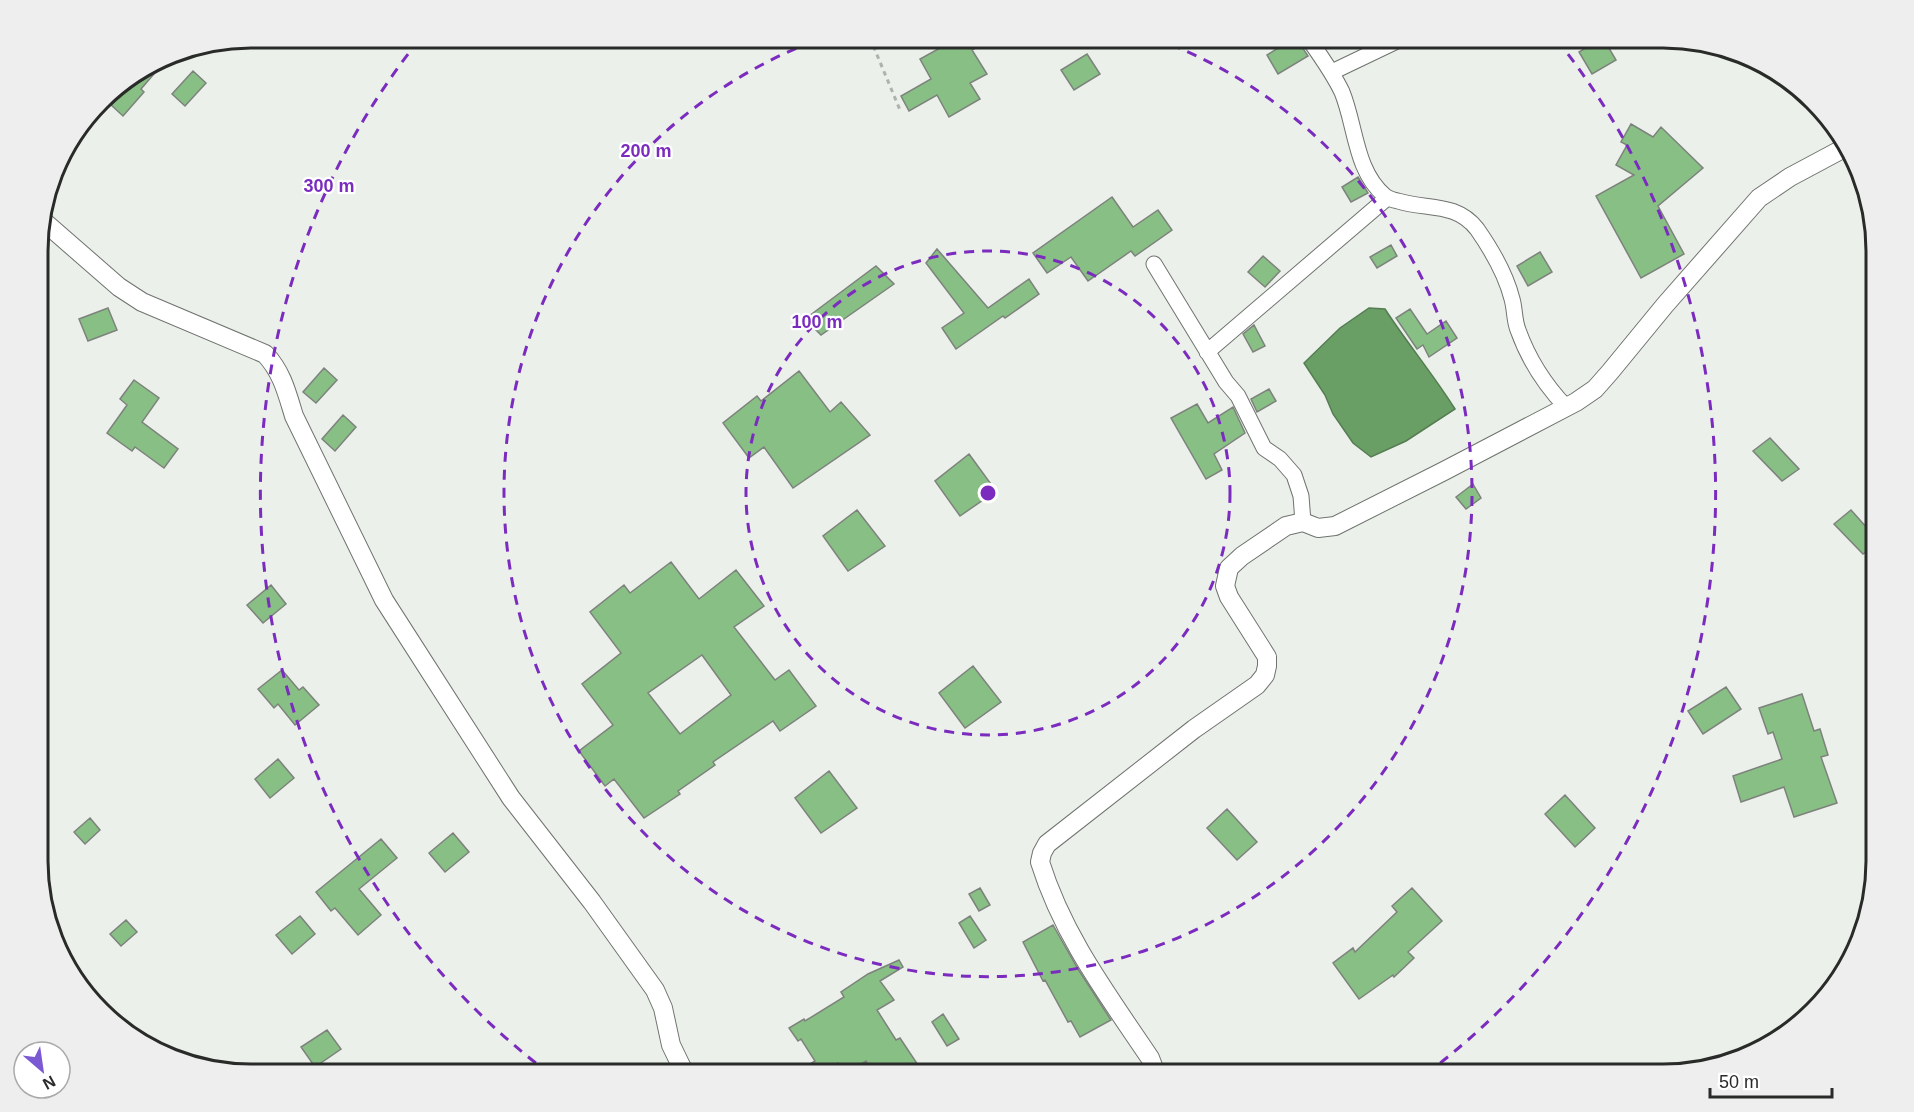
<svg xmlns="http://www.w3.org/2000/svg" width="1914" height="1112" font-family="Helvetica,sans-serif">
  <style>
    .water { fill: #699f65; stroke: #567c53; stroke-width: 1.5 }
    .building { fill: #88bf84; stroke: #7d827d; stroke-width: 1.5; fill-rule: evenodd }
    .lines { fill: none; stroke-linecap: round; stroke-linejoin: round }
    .minor-casing { stroke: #6f736f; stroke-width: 17 }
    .tertiary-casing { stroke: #6f736f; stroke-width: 20 }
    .path { stroke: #aeb2ad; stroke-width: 3; stroke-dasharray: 4.5 4.5; stroke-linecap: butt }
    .minor { stroke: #fff; stroke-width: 15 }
    .tertiary { stroke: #fff; stroke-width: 18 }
    .ring { fill: none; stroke: #7b2cbf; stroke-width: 3; stroke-dasharray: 10 8 }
    .rim { fill: none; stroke: #292b29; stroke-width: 3 }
    .centre { fill: #7b2cbf; stroke: #fff; stroke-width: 3 }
    .ring-label { font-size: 18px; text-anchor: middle; font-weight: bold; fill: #7b2cbf; stroke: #fff; stroke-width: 4.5; stroke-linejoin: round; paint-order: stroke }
  </style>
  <rect width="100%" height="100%" fill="#ebf0ea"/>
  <!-- water -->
  <path class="water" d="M1369,308L1385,309C1407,343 1433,374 1455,409L1406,441L1371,457L1353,443L1333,414L1325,395L1304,363L1340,328Z"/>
  <!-- building -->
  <path class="building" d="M958,38H968L974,49L972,50L987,74L970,83L980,99L949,117L937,95L909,111L901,96L931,79L920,59Z
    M1279,38H1298L1300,44L1308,56L1278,74L1267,55L1283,45Z
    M1584,38H1603L1616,60L1592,74L1579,52L1589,46Z
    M1087,54L1100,74L1074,90L1061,70Z
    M164,57L166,60L141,89L144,92L123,116L110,104L137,74Z
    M193,71L206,83L185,106L172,94Z
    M1631,124L1653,137L1661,127L1703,168L1658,206L1684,254L1641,278L1596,196L1634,175L1616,165L1627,145L1621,142Z
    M1358,177L1368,193L1351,202L1342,187Z
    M1112,197L1133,227L1158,210L1172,230L1135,256L1131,251L1088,281L1071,257L1047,273L1033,253Z
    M1391,245L1397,256L1377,268L1370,257Z
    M937,249L988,308L1029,279L1039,294L1005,318L1003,316L956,349L942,328L964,313L926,263Z
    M1540,252L1552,272L1528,286L1517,266Z
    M1263,256L1280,271L1265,287L1248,272Z
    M876,266L894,284L821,335L805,319Z
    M108,308L117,330L88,341L79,319Z
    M1410,309L1427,334L1446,321L1457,338L1429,357L1423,345L1417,349L1396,318Z
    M1254,325L1265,346L1253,352L1243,334Z
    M324,368L337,380L316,403L303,392Z
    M799,371L830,412L841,402L870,435L793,488L764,447L749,458L723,423L757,396L761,401Z
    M134,380L159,398L142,422L178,449L164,468L135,447L132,451L107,433L127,405L120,399Z
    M1269,389L1276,401L1257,412L1251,399Z
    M1197,404L1208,423L1233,407L1245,433L1214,454L1222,470L1206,479L1171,418Z
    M343,415L356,427L335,451L322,439Z
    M1770,438L1799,469L1782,481L1753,451Z
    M969,454L996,491L960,516L935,481Z
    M1473,484L1481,498L1466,509L1456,497Z
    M857,510L885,546L848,571L823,536Z
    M1851,510L1876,538V545L1863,554L1834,524Z
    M671,562L699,599L736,570L764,606L734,627L775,680L789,670L816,706L780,731L773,721L713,762L715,765L678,791L680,794L644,818L614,779L605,786L579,751L613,725L582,684L621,653L590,612L624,585L630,593ZM702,655L731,695L680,734L648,693Z
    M271,585L286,604L263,623L247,605Z
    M973,666L1001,702L965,728L939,693Z
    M282,670L299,690L303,687L319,705L295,725L278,704L274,708L258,689Z
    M1726,687L1741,709L1703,734L1688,711Z
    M1802,694L1814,731L1820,729L1828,755L1821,757L1837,803L1794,817L1784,787L1741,802L1733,776L1782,759L1773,732L1768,734L1759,708Z
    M278,759L294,778L270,798L255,779Z
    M829,771L857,808L821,833L795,798Z
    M1565,795L1595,828L1575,847L1545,814Z
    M1227,809L1257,842L1237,860L1207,828Z
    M90,818L100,830L85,844L74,832Z
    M453,833L469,852L445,872L429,853Z
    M381,839L397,858L359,889L381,915L358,935L335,908L331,911L316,892Z
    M980,888L990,905L979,911L969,894Z
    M1412,888L1442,921L1408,952L1414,958L1394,977L1393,975L1359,999L1333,963L1353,948L1355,952L1397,912L1392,906Z
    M300,916L315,934L292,954L276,935Z
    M970,916L986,940L974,948L959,923Z
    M126,920L137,932L121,946L110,934Z
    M1053,925L1078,969L1111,1020L1080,1037L1071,1021L1068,1022L1045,980L1043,981L1023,942Z
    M899,960L903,967L880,981L894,1000L877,1010L896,1040L900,1038L924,1074H874L866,1061L845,1074L838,1063L819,1074H794L815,1061L801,1039L798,1041L789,1028L804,1019L805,1021L844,997L841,992L868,974Z
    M943,1014L959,1039L947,1046L932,1022Z
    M327,1030L341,1049L315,1067L301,1047Z"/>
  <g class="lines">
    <defs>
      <path id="minor" d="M1308,38C1320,55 1333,73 1342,92C1356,126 1355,171 1385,196C1389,199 1393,200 1398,201C1427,210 1456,202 1477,229C1491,249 1506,275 1512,299C1515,309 1514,320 1518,330C1528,358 1546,386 1566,407
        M1332,72L1403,38
        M1154,264L1226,382L1238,396L1264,448L1280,459L1294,475L1301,496L1303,522
        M1207,352L1387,198"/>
      <path id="tertiary" d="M41,219L119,287L142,302L265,354C282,372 287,393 294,416L384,600L511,798L592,902L655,990L663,1008L671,1045L685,1074
        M1154,1074L1155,1071L1150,1058C1107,994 1063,936 1040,862L1042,853L1047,844L1194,729L1257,685L1265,675L1267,666V657L1229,597L1225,586L1229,568L1242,556L1286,526L1303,522L1318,528L1335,526L1444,471L1576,402L1595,389L1610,372L1665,305L1759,198L1790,177L1848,146"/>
    </defs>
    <!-- minor casing -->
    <use href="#minor" class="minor-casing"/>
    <!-- tertiary casing -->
    <use href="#tertiary" class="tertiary-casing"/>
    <!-- path -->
    <path class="path" d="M870,38L900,110"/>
    <!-- minor -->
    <use href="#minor" class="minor"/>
    <!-- tertiary -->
    <use href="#tertiary" class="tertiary"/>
  </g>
  <!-- distance rings -->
  <g class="ring">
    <circle cx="988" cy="493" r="242"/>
    <path d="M1154 38A484 484 0 1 1 822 38"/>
    <path d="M550 1074A727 727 0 0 1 419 40M1557 40A727 727 0 0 1 1426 1074"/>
  </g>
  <!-- crop -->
  <path d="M0 0H1914V1112H0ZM251 48H1663A203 203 0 0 1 1866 251V861A203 203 0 0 1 1663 1064H251A203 203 0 0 1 48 861V251A203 203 0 0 1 251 48Z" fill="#eee" fill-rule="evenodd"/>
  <path class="rim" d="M251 48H1663A203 203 0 0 1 1866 251V861A203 203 0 0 1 1663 1064H251A203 203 0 0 1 48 861V251A203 203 0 0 1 251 48Z"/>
  <circle cx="988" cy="493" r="9" class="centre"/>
  <g class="ring-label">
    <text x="646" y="157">200 m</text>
    <text x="329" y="192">300 m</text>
    <text x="817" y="328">100 m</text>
  </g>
  <!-- north arrow -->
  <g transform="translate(42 1070) rotate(151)"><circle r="28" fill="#ffffff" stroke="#a9aaa9" stroke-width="1.5"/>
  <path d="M0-4.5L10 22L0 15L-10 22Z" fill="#7b59d3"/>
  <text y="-9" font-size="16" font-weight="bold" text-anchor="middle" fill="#292b29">N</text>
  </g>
  <!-- scale -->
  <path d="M1710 1088v9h122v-9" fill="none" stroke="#292b29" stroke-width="3"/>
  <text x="1719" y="1088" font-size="18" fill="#292b29" stroke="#ffffff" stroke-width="4.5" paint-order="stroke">50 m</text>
</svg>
